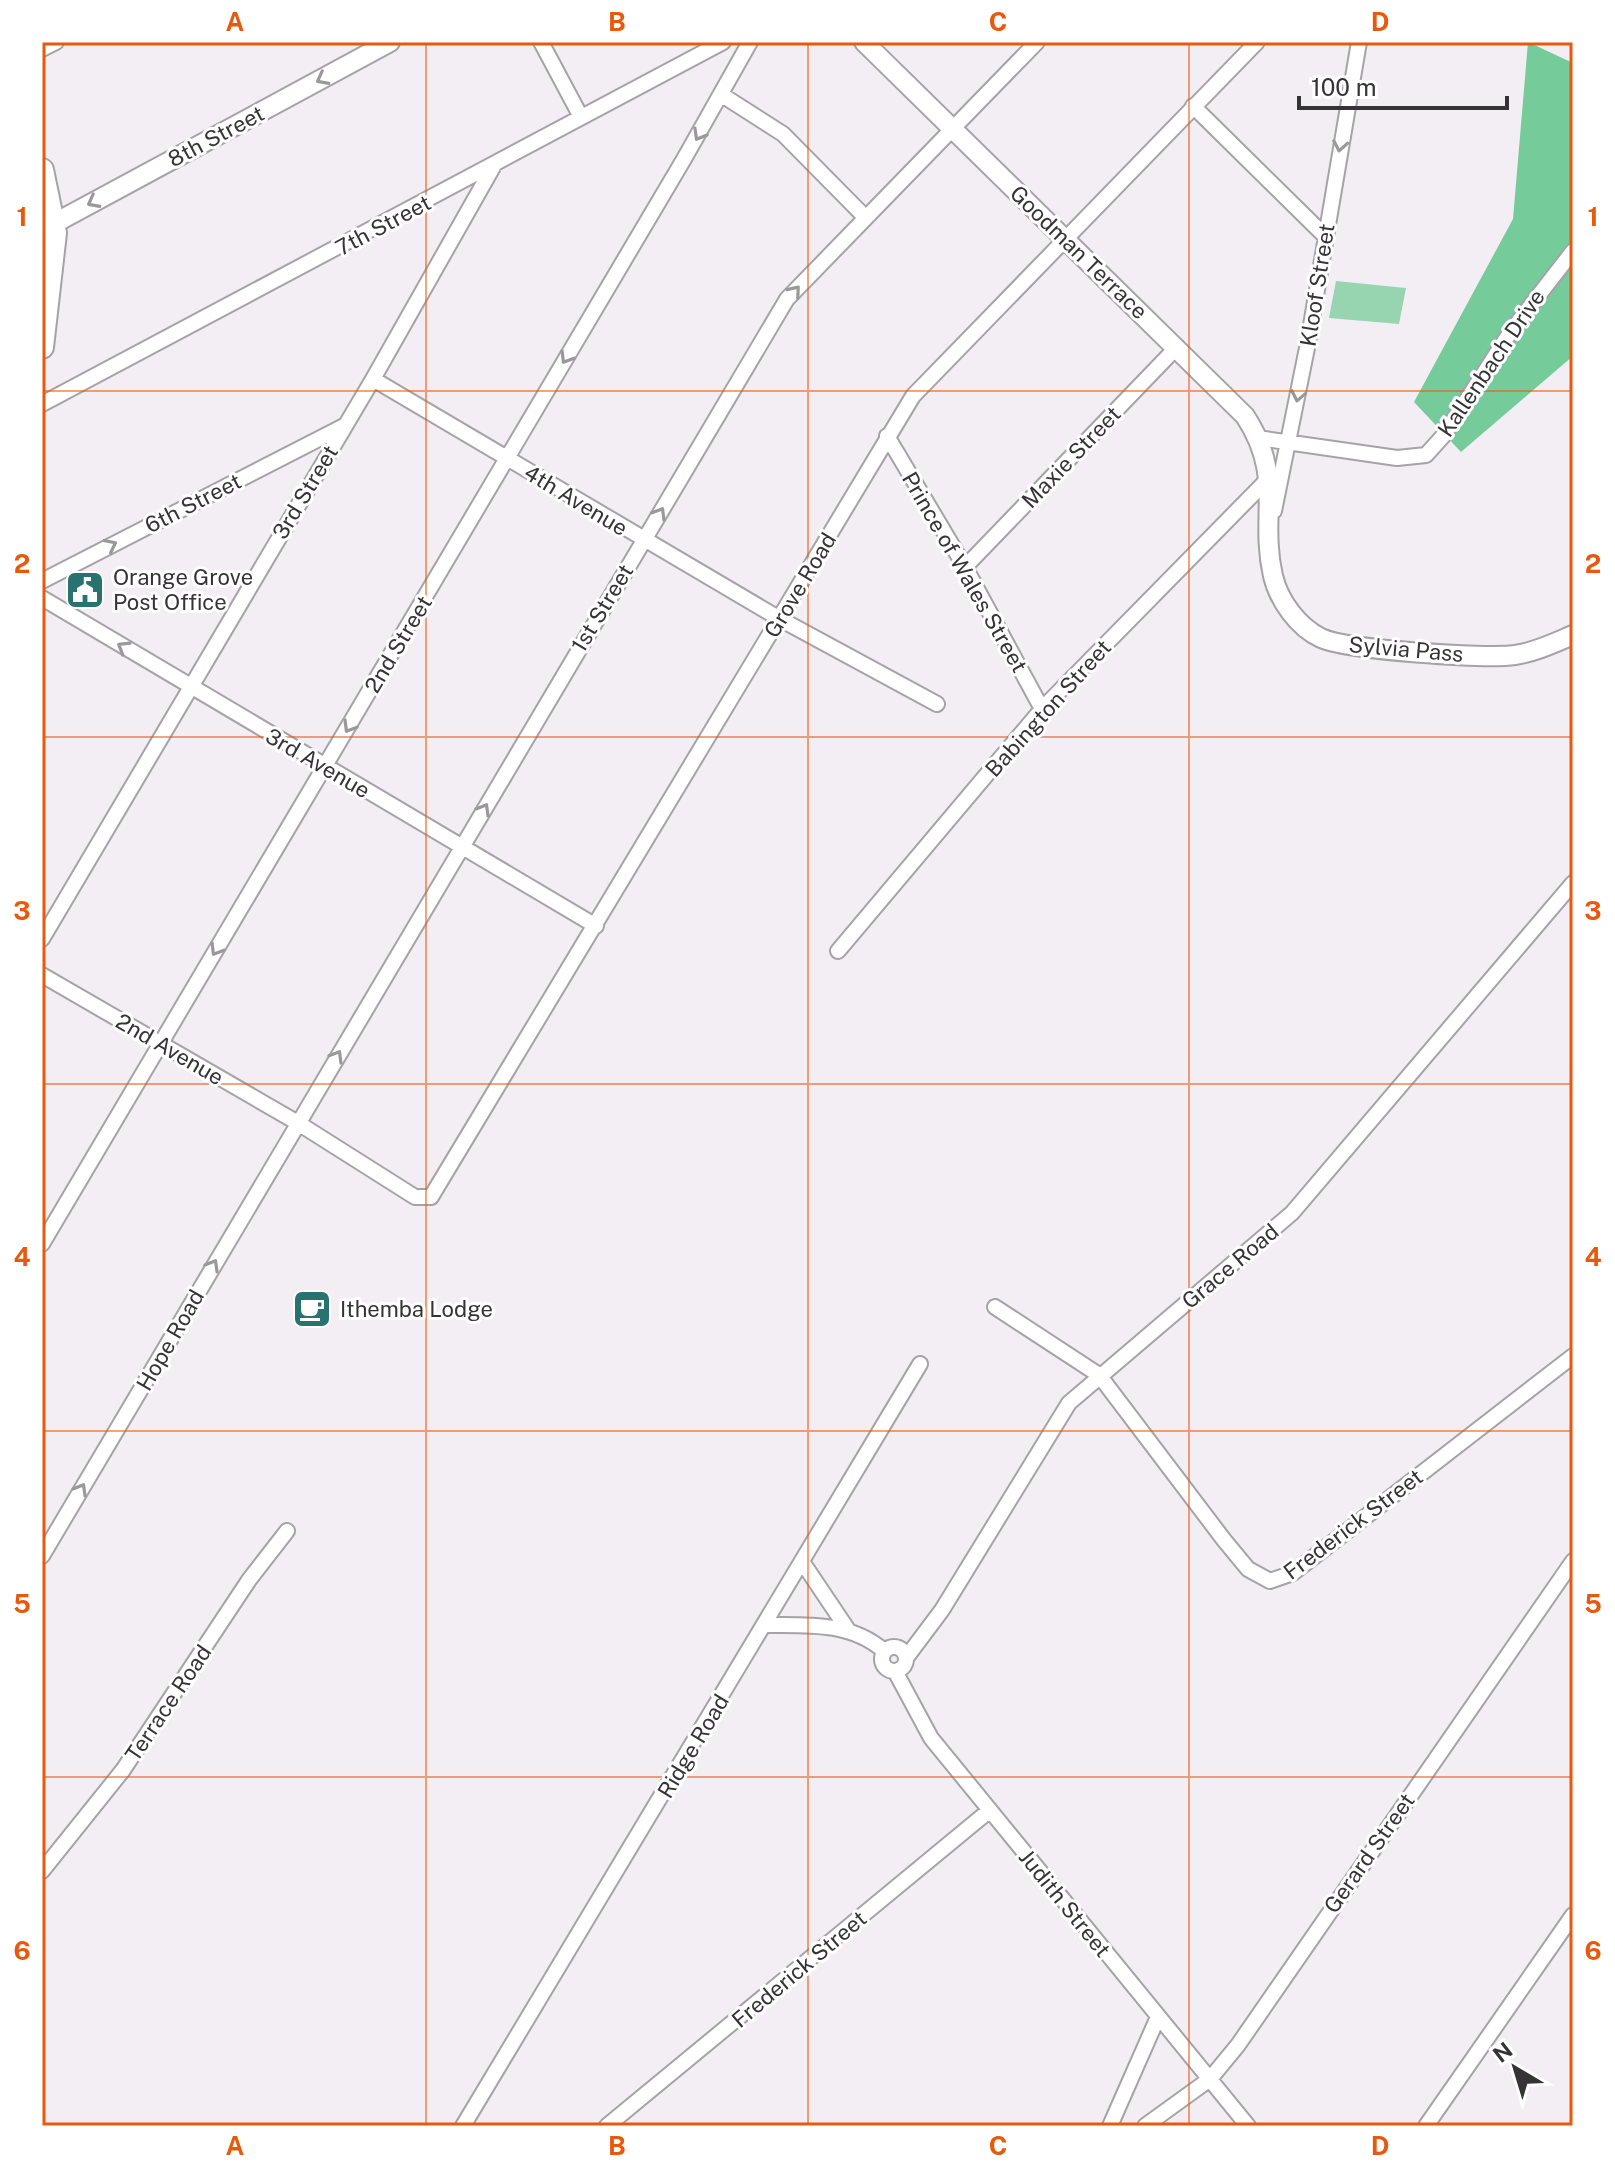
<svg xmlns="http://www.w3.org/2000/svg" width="1615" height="2168" font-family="'Public Sans',sans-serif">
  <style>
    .green { fill: #97d4b0 }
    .forest { fill: #76cb9b }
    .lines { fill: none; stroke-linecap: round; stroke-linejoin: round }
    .minor-casing { stroke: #a6a2a7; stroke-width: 18 }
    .secondary-casing { stroke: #a6a2a7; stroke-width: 22 }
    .primary-casing { stroke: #a6a2a7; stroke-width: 26 }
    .minor { stroke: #fff; stroke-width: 14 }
    .secondary { stroke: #fff; stroke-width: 18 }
    .primary { stroke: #fff; stroke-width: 22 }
    .oneway { stroke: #9a999a }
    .grid { fill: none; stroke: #e8590c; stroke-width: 2; stroke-opacity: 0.55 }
    .labels { text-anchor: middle; stroke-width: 6; stroke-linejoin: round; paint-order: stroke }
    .street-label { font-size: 22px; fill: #353335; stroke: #fff }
    .poi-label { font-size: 22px; fill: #353335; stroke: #fff; text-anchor: start }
    .neatline { fill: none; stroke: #e8590c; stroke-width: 3 }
    .grid-label { font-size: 26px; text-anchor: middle; font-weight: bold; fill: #e8590c }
  </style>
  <rect width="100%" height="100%" fill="#f3eef4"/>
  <!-- green -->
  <path class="green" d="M1336,281L1406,288L1399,324L1329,318Z"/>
  <!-- forest -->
  <path class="forest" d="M1528,42L1573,63V356L1461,452L1414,402L1513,219Z"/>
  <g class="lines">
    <defs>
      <path id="minor" d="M541,42L581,117
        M42,49L56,42
        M722,95L783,134L865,217
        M1193,106L1325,236
        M373,379L780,619L937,704
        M42,404L723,42
        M887,436L965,567L1042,709
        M1258,438L1397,458L1426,455L1444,435L1511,331L1573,251
        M1274,511L1308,343L1359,42
        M965,567L1177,347
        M42,581L344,426
        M42,598L596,926
        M42,939L373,379L493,167
        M838,951L1042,709L1270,477
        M42,975L298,1123L415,1197H431L913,396L1257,42
        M42,1244L684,159L750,42
        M995,1307L1099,1375L1224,1540L1248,1569L1270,1581L1293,1573L1573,1356
        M42,1556L787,299L1037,42
        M803,1563L848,1630
        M766,1625C808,1625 851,1622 884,1651
        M882 1659a12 12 0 1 1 24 0a12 12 0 1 1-24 0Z
        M906,1658L942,1610L1069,1403L1292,1213L1573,883
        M895,1671L931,1738L1248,2126
        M42,1871L123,1770L249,1580L287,1531
        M463,2126L920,1364
        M607,2126L990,1810
        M1110,2126L1158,2017
        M1145,2126L1210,2079L1238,2045L1573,1561
        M1426,2126L1573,1915"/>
      <path id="secondary" d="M864,42L1245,416C1285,477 1259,515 1273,576C1279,601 1298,627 1321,638C1346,650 1486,659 1515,655C1535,652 1554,643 1573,635
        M42,230L390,42"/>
      <path id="primary" d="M42,170L55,233L42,347"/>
    </defs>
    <!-- minor casing -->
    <use href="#minor" class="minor-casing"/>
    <!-- secondary casing -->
    <use href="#secondary" class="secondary-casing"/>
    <!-- primary casing -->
    <use href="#primary" class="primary-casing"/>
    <!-- minor -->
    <use href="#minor" class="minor"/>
    <!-- secondary -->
    <use href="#secondary" class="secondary"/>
    <!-- primary -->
    <use href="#primary" class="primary"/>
  </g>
  <!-- one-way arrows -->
  <defs><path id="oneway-chevron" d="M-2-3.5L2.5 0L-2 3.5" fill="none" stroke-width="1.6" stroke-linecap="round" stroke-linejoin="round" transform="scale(2)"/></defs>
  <g class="oneway">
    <use href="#oneway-chevron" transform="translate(322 79) rotate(152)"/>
    <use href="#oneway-chevron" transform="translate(699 135) rotate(120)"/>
    <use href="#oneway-chevron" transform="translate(1340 146) rotate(100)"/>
    <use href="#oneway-chevron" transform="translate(93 202) rotate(152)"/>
    <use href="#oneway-chevron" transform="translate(795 291) rotate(-50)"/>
    <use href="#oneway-chevron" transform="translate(566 358) rotate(121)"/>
    <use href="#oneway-chevron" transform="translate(1298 396) rotate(101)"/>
    <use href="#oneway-chevron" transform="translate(660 513) rotate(-59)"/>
    <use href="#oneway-chevron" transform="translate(111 545) rotate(-27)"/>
    <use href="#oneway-chevron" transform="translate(123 647) rotate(-149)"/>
    <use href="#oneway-chevron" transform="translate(349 727) rotate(121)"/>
    <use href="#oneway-chevron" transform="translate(484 809) rotate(-60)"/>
    <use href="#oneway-chevron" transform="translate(216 950) rotate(121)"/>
    <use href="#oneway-chevron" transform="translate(337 1056) rotate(-59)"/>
    <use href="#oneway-chevron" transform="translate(213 1265) rotate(-60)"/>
    <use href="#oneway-chevron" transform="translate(81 1489) rotate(-60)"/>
  </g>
  <!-- grid -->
  <path class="grid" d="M426,42V2126M808,42V2126M1189,42V2126M42,391H1573M42,737H1573M42,1084H1573M42,1431H1573M42,1777H1573"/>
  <!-- icons -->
  <defs>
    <symbol id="civic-square" viewBox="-11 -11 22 22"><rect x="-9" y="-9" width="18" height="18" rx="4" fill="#28726f" stroke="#fff"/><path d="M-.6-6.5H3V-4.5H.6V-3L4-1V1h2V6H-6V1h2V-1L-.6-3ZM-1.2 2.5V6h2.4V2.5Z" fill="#fff"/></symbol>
    <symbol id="cafe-square" viewBox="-11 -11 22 22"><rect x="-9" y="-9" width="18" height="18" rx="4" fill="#28726f" stroke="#fff"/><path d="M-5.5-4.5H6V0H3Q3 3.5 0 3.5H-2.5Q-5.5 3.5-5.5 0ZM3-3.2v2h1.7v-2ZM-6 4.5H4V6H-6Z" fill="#fff"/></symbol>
  </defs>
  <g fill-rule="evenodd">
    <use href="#civic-square" x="63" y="568" width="44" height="44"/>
    <use href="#cafe-square" x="290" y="1287" width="44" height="44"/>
  </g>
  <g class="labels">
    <!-- street labels -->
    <g class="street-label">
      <text transform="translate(216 136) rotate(-28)" y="8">8th Street</text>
      <text transform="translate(383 225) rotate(-28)" y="8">7th Street</text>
      <text transform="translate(1079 252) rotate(44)" y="8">Goodman Terrace</text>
      <text transform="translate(1317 285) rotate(-81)" y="8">Kloof Street</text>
      <text transform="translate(1491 363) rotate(-56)" y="8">Kallenbach Drive</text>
      <text transform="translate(1071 457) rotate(-46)" y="8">Maxie Street</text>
      <text transform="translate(305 492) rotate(-59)" y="8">3rd Street</text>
      <text transform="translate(576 500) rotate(31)" y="8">4th Avenue</text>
      <text transform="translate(193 503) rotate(-27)" y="8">6th Street</text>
      <text transform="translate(965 572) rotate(60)" y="8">Prince of Wales Street</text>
      <text transform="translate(800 585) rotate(-59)" y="8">Grove Road</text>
      <text transform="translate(602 608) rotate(-59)" y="8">1st Street</text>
      <text transform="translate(398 644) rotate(-59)" y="8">2nd Street</text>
      <text transform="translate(1406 649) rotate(5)" y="8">Sylvia Pass</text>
      <text transform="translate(1048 708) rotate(-48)" y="8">Babington Street</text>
      <text transform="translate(318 763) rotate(30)" y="8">3rd Avenue</text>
      <text transform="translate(170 1049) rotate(30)" y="8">2nd Avenue</text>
      <text transform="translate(1230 1266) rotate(-40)" y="8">Grace Road</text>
      <text transform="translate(170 1340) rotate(-60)" y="8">Hope Road</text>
      <text transform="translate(1353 1524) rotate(-37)" y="8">Frederick Street</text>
      <text transform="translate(168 1703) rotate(-56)" y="8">Terrace Road</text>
      <text transform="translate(693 1746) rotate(-59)" y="8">Ridge Road</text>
      <text transform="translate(1369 1853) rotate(-55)" y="8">Gerard Street</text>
      <text transform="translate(1065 1903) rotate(51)" y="8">Judith Street</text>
      <text transform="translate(799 1969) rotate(-40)" y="8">Frederick Street</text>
    </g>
    <!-- poi labels -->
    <g class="poi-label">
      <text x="113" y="585">Orange Grove<tspan x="113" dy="25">Post Office</tspan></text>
      <text x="340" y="1317">Ithemba Lodge</text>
    </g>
  </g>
  <!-- border -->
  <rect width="1615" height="2168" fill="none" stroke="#ffffff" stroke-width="88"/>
  <!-- north arrow -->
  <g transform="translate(1515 2068) rotate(322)" stroke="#ffffff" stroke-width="6" paint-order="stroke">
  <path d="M0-6L14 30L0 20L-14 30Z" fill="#353335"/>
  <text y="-12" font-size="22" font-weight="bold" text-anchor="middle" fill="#353335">N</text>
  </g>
  <!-- scale -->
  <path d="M1299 96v12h208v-12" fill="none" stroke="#353335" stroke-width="4"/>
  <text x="1311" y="96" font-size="24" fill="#353335" stroke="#ffffff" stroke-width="6" paint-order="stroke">100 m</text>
  <rect x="44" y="44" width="1527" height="2080" class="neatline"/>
  <g class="grid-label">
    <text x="235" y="31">A</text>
    <text x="617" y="31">B</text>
    <text x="998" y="31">C</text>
    <text x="1380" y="31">D</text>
    <text x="22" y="226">1</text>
    <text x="1593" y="226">1</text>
    <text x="22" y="573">2</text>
    <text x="1593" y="573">2</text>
    <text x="22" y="920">3</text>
    <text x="1593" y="920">3</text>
    <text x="22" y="1266">4</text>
    <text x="1593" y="1266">4</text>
    <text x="22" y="1613">5</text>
    <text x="1593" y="1613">5</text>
    <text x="22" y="1960">6</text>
    <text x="1593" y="1960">6</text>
    <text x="235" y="2155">A</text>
    <text x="617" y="2155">B</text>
    <text x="998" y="2155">C</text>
    <text x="1380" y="2155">D</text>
  </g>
</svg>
